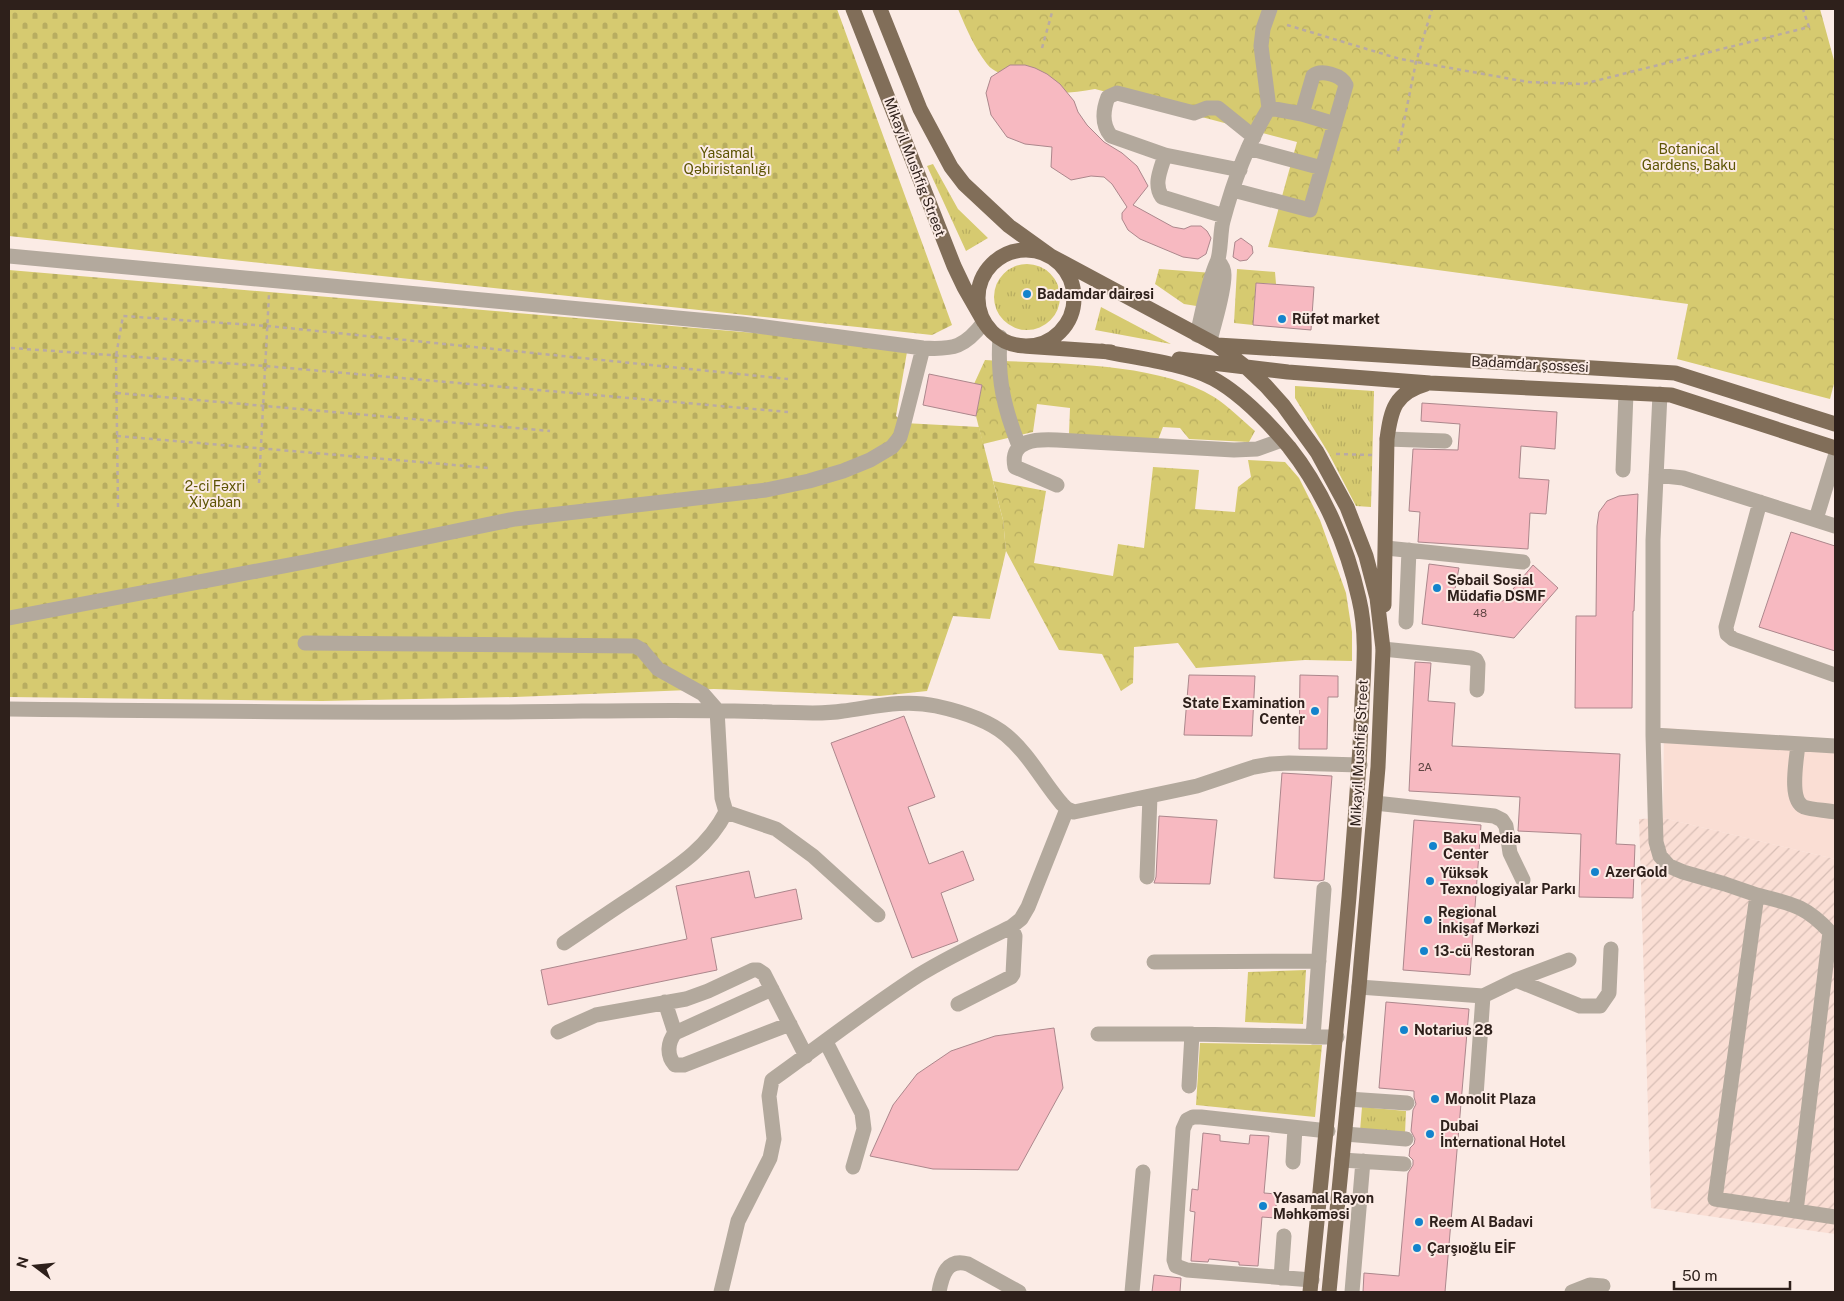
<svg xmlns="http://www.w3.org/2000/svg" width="1844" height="1301" font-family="'Public Sans',sans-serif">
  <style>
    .built { fill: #faded4 }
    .industrial { fill: url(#industrial-furrows) }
    .grass { fill: url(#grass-tufts) }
    .forest { fill: url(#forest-crowns) }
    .cemetery { fill: url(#cemetery-stones) }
    .building { fill: #f7b9c1; stroke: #ac878c }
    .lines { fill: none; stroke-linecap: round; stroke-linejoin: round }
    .path { stroke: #b9aaa4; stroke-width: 2.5; stroke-dasharray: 4 4; stroke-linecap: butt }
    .minor { stroke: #b3a99d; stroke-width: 15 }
    .major { stroke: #816e59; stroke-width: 15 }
    .poi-dot { fill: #1383cc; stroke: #fbebe5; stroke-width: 2 }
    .labels { text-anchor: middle; stroke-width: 4; stroke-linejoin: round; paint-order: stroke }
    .number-label { font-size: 11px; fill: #604644 }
    .park-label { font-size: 14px; fill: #5d5404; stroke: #fbebe5 }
    .street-label { font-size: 14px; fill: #2e201b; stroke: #fbebe5 }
    .poi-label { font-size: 14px; font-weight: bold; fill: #2e201b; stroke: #fbebe5; text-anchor: start }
  </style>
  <defs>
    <pattern id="industrial-furrows" width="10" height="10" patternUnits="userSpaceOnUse" patternTransform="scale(1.25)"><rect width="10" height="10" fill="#faded4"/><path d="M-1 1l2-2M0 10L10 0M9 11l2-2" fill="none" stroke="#d7beb5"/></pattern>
    <pattern id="grass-tufts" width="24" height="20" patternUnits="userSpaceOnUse" patternTransform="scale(1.25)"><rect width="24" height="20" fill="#d6ca70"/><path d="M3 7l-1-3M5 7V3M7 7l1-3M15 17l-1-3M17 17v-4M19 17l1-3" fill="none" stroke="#b8ad60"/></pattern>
    <pattern id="forest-crowns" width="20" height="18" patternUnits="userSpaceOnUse" patternTransform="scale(1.25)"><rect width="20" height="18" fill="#d6ca70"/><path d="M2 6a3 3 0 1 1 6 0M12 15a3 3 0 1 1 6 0" fill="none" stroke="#b8ad60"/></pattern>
    <pattern id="cemetery-stones" width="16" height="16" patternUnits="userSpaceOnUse" patternTransform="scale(1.25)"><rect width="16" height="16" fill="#d6ca70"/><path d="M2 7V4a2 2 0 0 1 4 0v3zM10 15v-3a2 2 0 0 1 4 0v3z" fill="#b8ad60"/></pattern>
  </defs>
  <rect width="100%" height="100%" fill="#fbebe5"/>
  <!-- built -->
  <path class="built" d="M1664,728L1835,739V859L1663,818Z"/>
  <!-- industrial -->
  <path class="industrial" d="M1663,818L1835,859V1234L1651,1208L1639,819Z"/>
  <!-- grass -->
  <path class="grass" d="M933,164L958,209L988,238L966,251L927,166Z
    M994 297a33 33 0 1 1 66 0a33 33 0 1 1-66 0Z
    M1101,307L1171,344L1095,330Z
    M1295,386L1374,391L1371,507L1356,506L1329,454L1295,398Z
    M1362,1107L1406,1111L1405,1134L1360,1131Z"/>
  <!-- forest -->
  <path class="forest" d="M958,9H1820L1835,64V380L1830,399L1677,359L1688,304L1268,247L1297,142L1095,89C1060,96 1028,95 999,73C994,70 990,68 987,64C974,47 966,28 958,9Z
    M1159,269L1213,273L1209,308L1184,304L1155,284Z
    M1237,269L1275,272L1276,284L1256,283L1253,325L1234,323Z
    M985,360C1052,364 1156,361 1214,397C1228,406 1242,420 1255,431L1249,442L1189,439L1180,428L1163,427L1158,440L1069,434L1070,408L1037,404L1033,432L983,444L976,416L982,385L974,384Z
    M1248,460L1285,462L1299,478L1320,520L1346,593L1352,632V661L1305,660L1196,668L1178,643L1134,647L1133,683L1121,691L1102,654L1059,650L1006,551L1003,520L993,481L1046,491L1034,563L1113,576L1118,544L1144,548L1153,467L1199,470L1195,509L1235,512L1238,487L1251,477Z
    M1306,970L1303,1024L1245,1022L1248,972Z
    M1200,1043L1322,1045L1315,1117L1196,1105Z"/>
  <!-- cemetery -->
  <path class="cemetery" d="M9,9H837L952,325L932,335L9,236Z
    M9,270L908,346L896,416L904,423L979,427L1003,520L1006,551L990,619L953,616L927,691L880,696L714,689L515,697L322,701L9,697Z"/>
  <!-- building -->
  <path class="building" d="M1010,65H1025L1035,68L1047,74L1060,84L1074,101L1078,112L1087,125L1104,142L1122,153L1137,166L1148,186L1133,205L1173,227L1184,229L1191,226H1201L1207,231L1211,238L1206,254L1198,259L1183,257L1140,239L1128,230L1122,219V213L1127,207L1112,184L1104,177L1091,176L1071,180L1051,167L1052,147L1025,144L1007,137L991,115L986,93L991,77Z
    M1241,238L1252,246L1253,253L1247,260L1240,261L1233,257L1235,242Z
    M1256,283L1314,287L1311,330L1253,325Z
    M929,374L982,385L976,416L923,405Z
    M1422,403L1557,412L1555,449L1521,446L1519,478L1549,480L1546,514L1530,513L1528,549L1418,542L1420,512L1409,511L1413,449L1458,450L1460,424L1421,421Z
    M1638,494L1634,611H1633L1632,708H1575L1576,616H1596L1597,526L1599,512L1607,501L1619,496Z
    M1791,532L1835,546V651L1759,627Z
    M1429,564L1459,568L1454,594L1503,601L1533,565L1558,588L1514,638L1422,624Z
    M1415,662L1431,663L1428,701L1455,703L1452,746L1620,754L1616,844L1635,845L1633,898L1579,897L1581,834L1518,831L1520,797L1409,791Z
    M1189,675L1255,676L1252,736L1184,735Z
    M1300,675L1338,676V697H1328L1327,749H1299Z
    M904,716L935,797L908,807L929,864L963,851L974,880L941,893L958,941L912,958L831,743Z
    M1282,773L1332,776L1324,880L1319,881L1274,878Z
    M1159,816L1217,820L1210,884L1154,883L1156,877Z
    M1414,820L1481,825L1470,975L1403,970Z
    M749,871L755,898L796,889L802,919L711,938L717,970L548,1005L541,970L687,939L676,886Z
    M1386,1002L1469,1009L1445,1292H1363L1364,1273L1399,1276L1408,1173L1413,1165V1160L1409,1156L1410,1148L1414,1144L1415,1139L1411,1131L1413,1110L1416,1104L1414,1097V1091L1379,1088Z
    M1054,1028L1063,1088L1018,1170L933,1169L870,1156L893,1105L917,1074L951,1051L995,1036Z
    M1203,1133L1220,1135V1141L1249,1144L1250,1135L1269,1136L1264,1193L1277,1194L1275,1218L1262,1217L1258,1266L1239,1265V1262L1209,1259L1208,1262L1191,1261L1195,1212L1190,1211L1192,1189L1198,1190Z
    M1154,1275L1181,1278L1180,1292H1152Z"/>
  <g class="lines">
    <!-- path -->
    <path class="path" d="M1287,25L1400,59L1528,82L1583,84L1809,27L1803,9
      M1042,48L1053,9
      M1398,151L1416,62L1432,9
      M11,348L265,366L788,412
      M117,393L550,431
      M117,436L489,468
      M1336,454L1372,455
      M259,483L269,294
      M118,507L116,356L123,316L268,326L788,379"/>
    <!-- minor -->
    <path class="minor" d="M1269,108L1261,46L1263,29L1270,9
      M1248,148L1322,168
      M1165,155C1161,169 1153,184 1162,197L1224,216
      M1240,170L1165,155L1111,136C1101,124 1103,110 1108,97L1117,93L1194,113L1207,108H1218L1254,137
      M1233,190L1310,210L1346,85C1342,75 1321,69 1313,76L1302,114
      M9,256L742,324L923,348C954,350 965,347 984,322
      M1197,335C1203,310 1207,285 1217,262C1221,254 1220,232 1223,221C1233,183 1249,141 1269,108L1302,114L1335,124
      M1000,337C997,379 1004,408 1019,446
      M1210,341C1214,323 1224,294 1224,275C1224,270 1222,265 1218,261
      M1660,394L1653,540V735L1656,842L1660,856L1669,866L1683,872L1725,884L1757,895L1715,1199L1835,1217
      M1387,439L1445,441
      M1623,470L1626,393
      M1656,475L1683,478L1835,526
      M1057,485L1015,467C1009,439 1038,439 1057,440L1234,450L1257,449L1282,440
      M1760,502L1726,627L1727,634L1733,639L1835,675
      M1816,519L1835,457
      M1386,548L1523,562
      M9,618L310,561L515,519L766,490L809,481L843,471L870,460L892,447L900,437L904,423L923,348
      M1406,622L1409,550
      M305,643L635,646L642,650L658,669L703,694L717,710L722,798L726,812L776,829L813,856L878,915
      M1383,649L1471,658L1476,660L1478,664L1477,690
      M9,709C168,711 327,713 487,712C582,712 677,708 772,712C796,712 820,715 843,711C874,707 904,699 936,706C959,711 988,720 1006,735C1029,754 1043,782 1062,804L1067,809L1074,812L1197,786L1254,767L1271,764L1289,763L1360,765
      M1653,735L1835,746
      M1798,744C1797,758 1788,800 1804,807C1813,810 1826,810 1835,812
      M1375,803L1494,816L1502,820L1506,826L1510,853L1523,880
      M1147,877L1150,796
      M1757,895C1792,904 1805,905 1830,932L1796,1211
      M564,943C588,927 612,910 637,894C672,870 706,851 726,812
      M1154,962L1319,961
      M1516,980L1580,1006H1600L1609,993L1611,949
      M1359,987L1483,996L1516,980L1569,960
      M772,989L675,1033C668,1042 666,1055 675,1065H684L790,1024
      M665,1002L675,1033
      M958,1004L1011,977L1013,974L1015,936L1011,927
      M558,1032L596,1015L686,999L708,991L753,970H758L764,974L806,1056
      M1098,1034H1192L1337,1037
      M1313,1037L1324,889
      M826,1042L862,1113L864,1129L853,1167
      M1189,1086L1192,1034
      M1476,1096L1483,996
      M1348,1099L1407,1103
      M1345,1134L1406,1139
      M1342,1160L1404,1164
      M1293,1162L1295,1128
      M1281,1278L1284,1236
      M1312,1280L1187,1270L1176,1266L1174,1260L1183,1129L1187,1120L1193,1117H1201L1328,1131
      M721,1292L738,1221L770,1158L774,1139L769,1096L772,1080C821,1045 868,1008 919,975C948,957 980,942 1011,927L1021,919L1028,907L1067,809
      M939,1292C942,1275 947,1258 968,1264L1019,1292
      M1132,1292L1143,1172
      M1352,1292L1363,1161
      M1572,1292L1590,1285L1603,1286"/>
    <!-- major -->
    <path class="major" d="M853,9L954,266L964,287L984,322
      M880,9L920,109L951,167L964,184L1009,226L1051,256L1217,345L1247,368L1266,386L1283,405L1317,452L1347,507L1366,556L1377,598L1383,649L1378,767L1359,987L1329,1292
      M978 298a48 48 0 1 1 96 0a48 48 0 1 1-96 0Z
      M1217,345L1675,373L1835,424
      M1023,346L1111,352
      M1102,351C1135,358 1182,363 1212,378C1242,394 1268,422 1289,447C1323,490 1347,545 1359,599C1367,632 1364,668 1362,702C1360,767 1354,832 1349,897C1337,1029 1324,1161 1310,1292
      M1179,359L1288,372L1430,383L1671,395L1835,448
      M1384,605L1387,439C1391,409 1395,393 1426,384"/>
  </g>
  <!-- markers -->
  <g class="poi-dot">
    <circle cx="1027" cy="294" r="5"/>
    <circle cx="1282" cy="319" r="5"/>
    <circle cx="1437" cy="588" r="5"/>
    <circle cx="1315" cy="711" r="5"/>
    <circle cx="1433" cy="846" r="5"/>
    <circle cx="1595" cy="872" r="5"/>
    <circle cx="1430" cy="881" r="5"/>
    <circle cx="1428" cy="920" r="5"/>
    <circle cx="1424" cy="951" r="5"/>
    <circle cx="1404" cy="1030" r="5"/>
    <circle cx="1435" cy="1099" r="5"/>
    <circle cx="1430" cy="1134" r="5"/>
    <circle cx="1263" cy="1206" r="5"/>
    <circle cx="1419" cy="1222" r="5"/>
    <circle cx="1417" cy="1248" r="5"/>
  </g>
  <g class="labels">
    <!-- number labels -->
    <g class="number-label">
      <text x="1480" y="617">48</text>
      <text x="1425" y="771">2А</text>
    </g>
    <!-- park labels -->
    <g class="park-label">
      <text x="1689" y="154">Botanical<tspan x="1689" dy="16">Gardens, Baku</tspan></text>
      <text x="727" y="158">Yasamal<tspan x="727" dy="16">Qəbiristanlığı</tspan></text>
      <text x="215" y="491">2-ci Fəxri<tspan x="215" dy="16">Xiyaban</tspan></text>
    </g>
    <!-- street labels -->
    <g class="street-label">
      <text transform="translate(915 167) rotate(69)" y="5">Mikayil Mushfig Street</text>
      <text transform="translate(1530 364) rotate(3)" y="5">Badamdar şossesi</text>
      <text transform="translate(1359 753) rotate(-87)" y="5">Mikayil Mushfig Street</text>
    </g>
    <!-- poi labels -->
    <g class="poi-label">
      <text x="1037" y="299">Badamdar dairəsi</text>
      <text x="1292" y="324">Rüfət market</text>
      <text x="1447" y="585">Səbail Sosial<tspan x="1447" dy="16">Müdafiə DSMF</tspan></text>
      <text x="1305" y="708" text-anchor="end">State Examination<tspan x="1305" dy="16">Center</tspan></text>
      <text x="1443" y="843">Baku Media<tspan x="1443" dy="16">Center</tspan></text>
      <text x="1605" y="877">AzerGold</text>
      <text x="1440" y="878">Yüksək<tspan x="1440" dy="16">Texnologiyalar Parkı</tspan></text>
      <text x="1438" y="917">Regional<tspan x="1438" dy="16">İnkişaf Mərkəzi</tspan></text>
      <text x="1434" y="956">13-cü Restoran</text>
      <text x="1414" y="1035">Notarius 28</text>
      <text x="1445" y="1104">Monolit Plaza</text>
      <text x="1440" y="1131">Dubai<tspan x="1440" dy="16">İnternational Hotel</tspan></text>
      <text x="1273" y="1203">Yasamal Rayon<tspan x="1273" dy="16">Məhkəməsi</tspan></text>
      <text x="1429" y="1227">Reem Al Badavi</text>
      <text x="1427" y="1253">Çarşıoğlu EİF</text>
    </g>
  </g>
  <!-- border -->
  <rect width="1844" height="1301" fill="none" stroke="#2e201b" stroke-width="20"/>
  <!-- north arrow -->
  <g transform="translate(35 1266) rotate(286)" stroke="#fbebe5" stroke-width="4" paint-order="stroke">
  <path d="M0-4L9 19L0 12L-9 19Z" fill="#2e201b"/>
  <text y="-8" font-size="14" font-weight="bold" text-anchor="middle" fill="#2e201b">N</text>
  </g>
  <!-- scale -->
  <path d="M1674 1281v8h116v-8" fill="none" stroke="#2e201b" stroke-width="2.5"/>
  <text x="1682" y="1281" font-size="15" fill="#2e201b" stroke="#fbebe5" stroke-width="4" paint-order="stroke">50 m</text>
</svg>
